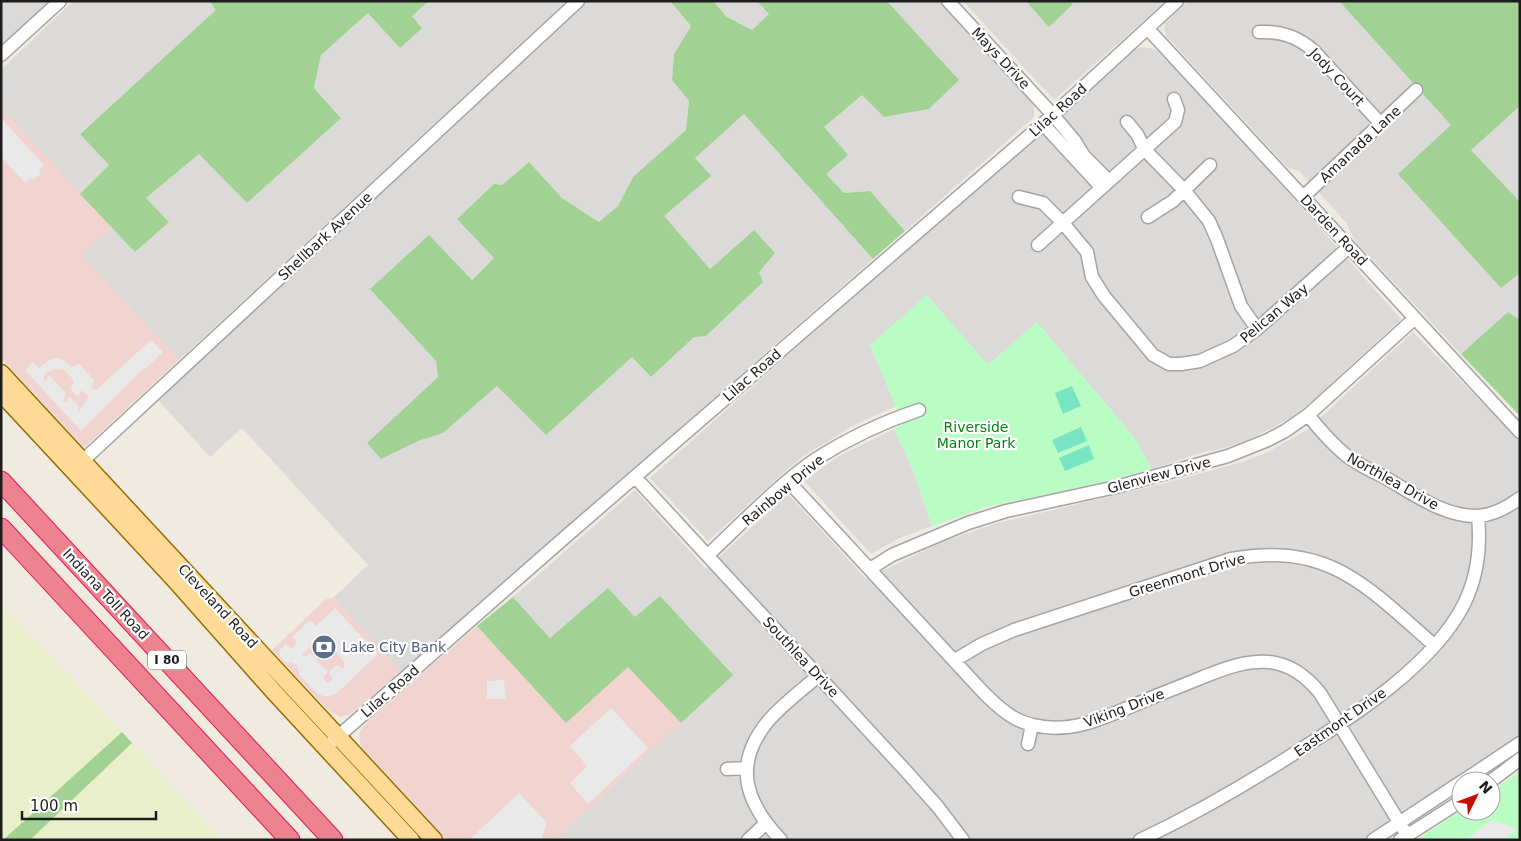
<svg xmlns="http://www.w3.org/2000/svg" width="1521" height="841" font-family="'DejaVu Sans',sans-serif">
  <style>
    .residential { fill: #dbdad9 }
    .commercial { fill: #f1d3cf }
    .farmland { fill: #eaefcb }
    .forest { fill: #a1d193 }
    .park { fill: #bafdc4 }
    .pitch { fill: #79e4c2 }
    .parking { fill: #e9e9e9; fill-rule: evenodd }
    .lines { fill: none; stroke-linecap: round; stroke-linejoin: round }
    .minor-casing { stroke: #a4a4a4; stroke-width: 15 }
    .major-casing { stroke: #956e00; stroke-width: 19 }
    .highway-casing { stroke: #e41750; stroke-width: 21 }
    .minor { stroke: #fff; stroke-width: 12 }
    .major { stroke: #ffd996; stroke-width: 16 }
    .highway { stroke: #ec838f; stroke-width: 19 }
    .labels { text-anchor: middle; stroke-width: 4.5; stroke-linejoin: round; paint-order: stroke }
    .shield { fill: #fff; stroke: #616161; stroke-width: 1 }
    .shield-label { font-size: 12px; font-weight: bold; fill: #1d1d1d }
    .street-label { font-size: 14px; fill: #1d1d1d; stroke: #fff }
    .park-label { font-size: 14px; fill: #048217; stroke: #fff }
    .service-label { font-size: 14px; fill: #4e5e75; stroke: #fff; text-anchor: start }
  </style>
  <rect width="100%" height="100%" fill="#efebe1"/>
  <!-- residential -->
  <path class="residential" d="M1,1H51L1,47Z
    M73,1H209L217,10L80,133L110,165L80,194L1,108V70Z
    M429,1H567L179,360L81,255L112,227L135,252L168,222L146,198L200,153L247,203L341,117L314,88L321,55L368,13L422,27L412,16Z
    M587,1H670L691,26L674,54L672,80L689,101L686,130L633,177L618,206L600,222L562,198L529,162L502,185L494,258L471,280L370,289L436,361L438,377L367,443L381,458L418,441L443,433L497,386L546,434L632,357L651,377L694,337L759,272L754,230L710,269L663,216L710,176L695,158L744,114L873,259L401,672L333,598L368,565L242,428L210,457L158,400Z
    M713,1H757L769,14L752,30L727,17Z
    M887,1H939L1034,104V117L905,231L870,191L844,193L826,174L824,127L862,94L885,117L929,109L959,80Z
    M963,1H1026L1049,26L1073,4L1070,1H1166L1054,100Z
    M1188,1H1339L1451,125L1501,287L1520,273V320L1508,312L1461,354L1355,241L1346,222L1299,171L1288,168L1167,37L1164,29L1165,23Z
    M1141,47L1154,49L1168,58L1401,319L1310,403L1293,416L1271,429L1239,443L1214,451L1209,450L1152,469L1133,436L1037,323L988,365L870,345L897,406L856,424L802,457L783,473L708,541L650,478L1130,51Z
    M1520,106V202L1471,150Z
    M1413,332L1520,441V737L1503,750L1365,840H555L732,675L635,617L608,589L550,638L513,597L635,490L706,569L788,494L866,579L940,543L994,524L1166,483L1245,461L1266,453L1307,430Z
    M894,429L913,470L932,526L900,538L871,554L804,481L839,456Z"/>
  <!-- commercial -->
  <path class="commercial" d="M1,108L112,227L82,255L179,360L88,444L84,447L1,358Z
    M333,598L401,672L349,715L340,717L329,711L272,650L326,599Z
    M477,626L566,722L628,667L681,723L555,840H447L361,746L359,733L366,723Z"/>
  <!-- farmland -->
  <path class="farmland" d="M1,604L122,732L3,840H1Z
    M132,743L223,840H30Z"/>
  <!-- forest -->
  <path class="forest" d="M209,1H429L412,16L422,28L400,48L368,13L321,55L314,88L341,118L247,203L199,154L146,198L169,222L135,252L80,194L109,165L80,134L216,10Z
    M670,1H713L727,17L752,30L769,14L757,1H887L959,80L929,109L884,117L862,95L824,127L848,155L826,174L844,193L870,191L905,231L873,259L744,114L695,158L711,176L664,216L710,269L754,230L775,253L759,272L763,282L706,336L694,337L651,377L632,357L546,435L497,386L443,433L418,441L381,459L367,443L438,377L436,361L370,289L429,235L472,280L494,258L457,219L494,184L502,185L529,162L562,198L599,222L618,206L633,177L686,130L689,101L672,80L674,54L691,26Z
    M1026,1H1070L1073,4L1049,27Z
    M1339,1H1520V106L1471,150L1520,202V273L1501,288L1398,174L1451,125Z
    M1508,312L1520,320V416L1461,354Z
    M608,588L635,617L660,596L733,675L681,723L628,667L566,723L477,626L513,597L550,638Z
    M122,732L132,743L30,840H3Z"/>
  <!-- park -->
  <path class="park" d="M927,295L988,365L1037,322L1133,436L1152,469L1095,484L986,507L932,526L913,470L894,429L903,424L870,345Z
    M1520,772V840H1416L1461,810L1491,811V791Z"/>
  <!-- pitch -->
  <path class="pitch" d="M1072,386L1081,406L1063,414L1055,393Z
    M1081,427L1087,441L1058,453L1052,440Z
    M1089,445L1094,459L1065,471L1059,458Z"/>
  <!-- parking -->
  <path class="parking" d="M1,118L44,165L39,170L41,173L33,180L31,178L25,183L1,157Z
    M151,340L163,352L145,369L142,370L81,431L25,370L33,362L39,368L48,361L56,358L62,359L71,367L79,364L95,381L91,387L96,390ZM54,369L64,370L70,376L74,381L70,389L78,397L82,390L89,397L77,414L79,406L69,396L66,403L63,400L66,393L49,375L46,381L44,380V376L46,373Z
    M335,608L378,654L337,693L330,696H324L318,694L300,676L297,665L290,662L288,664L280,656L279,651L286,644L292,648L297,643L292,637L310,620L316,626ZM322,635L345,663L343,669L337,665L329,672L333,679L329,683L326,682L323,677L328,672L310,653L305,657L302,655Z
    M504,680L506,699H487V681Z
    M611,708L648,748L588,804L570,783L587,766L570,746Z
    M519,793L547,823L541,840H469Z
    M1492,820L1517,829L1504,840H1465Z"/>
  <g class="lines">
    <defs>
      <path id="minor" d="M948,1L1053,115L1074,140L1084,156L1108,180
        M1148,29L1520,432
        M1259,32C1282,31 1298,37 1314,51L1381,124
        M1,55L60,1
        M1127,122L1137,134L1145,150L1184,190L1209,221L1217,239L1241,306L1257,329
        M1043,124L1101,187
        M1019,197L1043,203L1063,223L1087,252L1092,277L1104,296L1153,355L1169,364H1181L1200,361L1233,346L1257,329L1349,247
        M1303,197L1416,90
        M1148,217L1173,201L1210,165
        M1038,245L1175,122L1178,110L1174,99
        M1308,415C1320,430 1332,444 1347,456C1359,465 1371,471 1384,477C1412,493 1444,517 1478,516C1493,515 1508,507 1520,498
        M76,467L578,1
        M635,477L905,770L938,807L963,840
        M789,482L983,692C998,707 1013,721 1033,725C1074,735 1110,715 1146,700C1165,692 1184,685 1203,677C1224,669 1245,660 1269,662C1290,664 1307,677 1320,693L1407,835
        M708,555C742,523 777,486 816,459C849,438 883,422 919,410
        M870,569L892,555L968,523L1006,511L1116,487L1228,456L1268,440L1285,431L1308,415L1415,318
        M955,660L982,644L1014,630L1231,559C1329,541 1366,586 1434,645
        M333,741L563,539L1053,115L1177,1
        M1028,744L1032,725
        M727,769L747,768
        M1463,781L1520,743
        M1491,781L1520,759
        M748,840L766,823
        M781,840C745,802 732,764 769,720C783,704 802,690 818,676
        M1140,840C1195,814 1247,784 1298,751C1354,716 1434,664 1464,604C1478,576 1481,547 1478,516
        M1373,840L1461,782
        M1400,840L1461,801"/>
      <path id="major" d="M1,373L434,840
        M1,393L173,578L275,693L411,840"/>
      <path id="highway" d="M1,481L333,840
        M1,528L290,840"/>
    </defs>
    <!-- minor casing -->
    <use href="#minor" class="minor-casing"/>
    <!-- major casing -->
    <use href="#major" class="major-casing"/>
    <!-- highway casing -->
    <use href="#highway" class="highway-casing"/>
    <!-- minor -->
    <use href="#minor" class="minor"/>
    <!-- major -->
    <use href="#major" class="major"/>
    <!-- highway -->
    <use href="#highway" class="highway"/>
  </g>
  <!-- icons -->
  <defs>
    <symbol id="bank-disc" viewBox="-11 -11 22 22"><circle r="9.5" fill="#5c6f8a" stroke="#fff"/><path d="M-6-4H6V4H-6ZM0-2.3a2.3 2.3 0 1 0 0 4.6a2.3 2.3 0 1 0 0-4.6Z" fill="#fff"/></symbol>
  </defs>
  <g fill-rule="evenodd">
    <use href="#bank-disc" x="310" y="633" width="28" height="28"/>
  </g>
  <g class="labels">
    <!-- shield labels -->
    <rect class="shield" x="148" y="650.5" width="38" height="19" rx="4"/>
    <g class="shield-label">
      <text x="167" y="664">I 80</text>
    </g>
    <!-- street labels -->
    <g class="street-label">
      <text transform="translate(1001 58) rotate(47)" y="5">Mays Drive</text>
      <text transform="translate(1337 77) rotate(47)" y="5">Jody Court</text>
      <text transform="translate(1058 110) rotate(-42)" y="5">Lilac Road</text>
      <text transform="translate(1360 144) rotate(-43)" y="5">Amanada Lane</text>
      <text transform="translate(1334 230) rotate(47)" y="5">Darden Road</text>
      <text transform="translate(325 236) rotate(-43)" y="5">Shellbark Avenue</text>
      <text transform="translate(1274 313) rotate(-40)" y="5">Pelican Way</text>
      <text transform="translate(752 375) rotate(-41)" y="5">Lilac Road</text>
      <text transform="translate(1159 475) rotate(-15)" y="5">Glenview Drive</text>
      <text transform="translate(1393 481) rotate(29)" y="5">Northlea Drive</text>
      <text transform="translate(783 490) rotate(-40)" y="5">Rainbow Drive</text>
      <text transform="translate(1187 575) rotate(-17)" y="5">Greenmont Drive</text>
      <text transform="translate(106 594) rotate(47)" y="5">Indiana Toll Road</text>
      <text transform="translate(218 606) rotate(47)" y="5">Cleveland Road</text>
      <text transform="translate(801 657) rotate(47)" y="5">Southlea Drive</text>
      <text transform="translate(390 691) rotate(-41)" y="5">Lilac Road</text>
      <text transform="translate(1124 708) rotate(-21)" y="5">Viking Drive</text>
      <text transform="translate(1340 722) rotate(-35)" y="5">Eastmont Drive</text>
    </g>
    <!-- park labels -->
    <g class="park-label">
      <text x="976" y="432">Riverside<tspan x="976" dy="16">Manor Park</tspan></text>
    </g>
    <!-- service labels -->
    <g class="service-label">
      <text x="342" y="652">Lake City Bank</text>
    </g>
  </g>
  <!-- border -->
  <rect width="1521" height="841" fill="none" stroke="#1d1d1d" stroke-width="5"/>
  <!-- north arrow -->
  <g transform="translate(1476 796) rotate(48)"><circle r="24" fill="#ffffff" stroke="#a5a5a5"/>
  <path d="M0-4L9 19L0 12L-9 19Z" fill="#c90e00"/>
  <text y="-8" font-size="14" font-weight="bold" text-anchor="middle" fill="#1d1d1d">N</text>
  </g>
  <!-- scale -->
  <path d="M22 811v8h134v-8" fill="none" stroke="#1d1d1d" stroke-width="2.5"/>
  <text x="30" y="811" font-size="15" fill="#1d1d1d" stroke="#ffffff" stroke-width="4" paint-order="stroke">100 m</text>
</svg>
